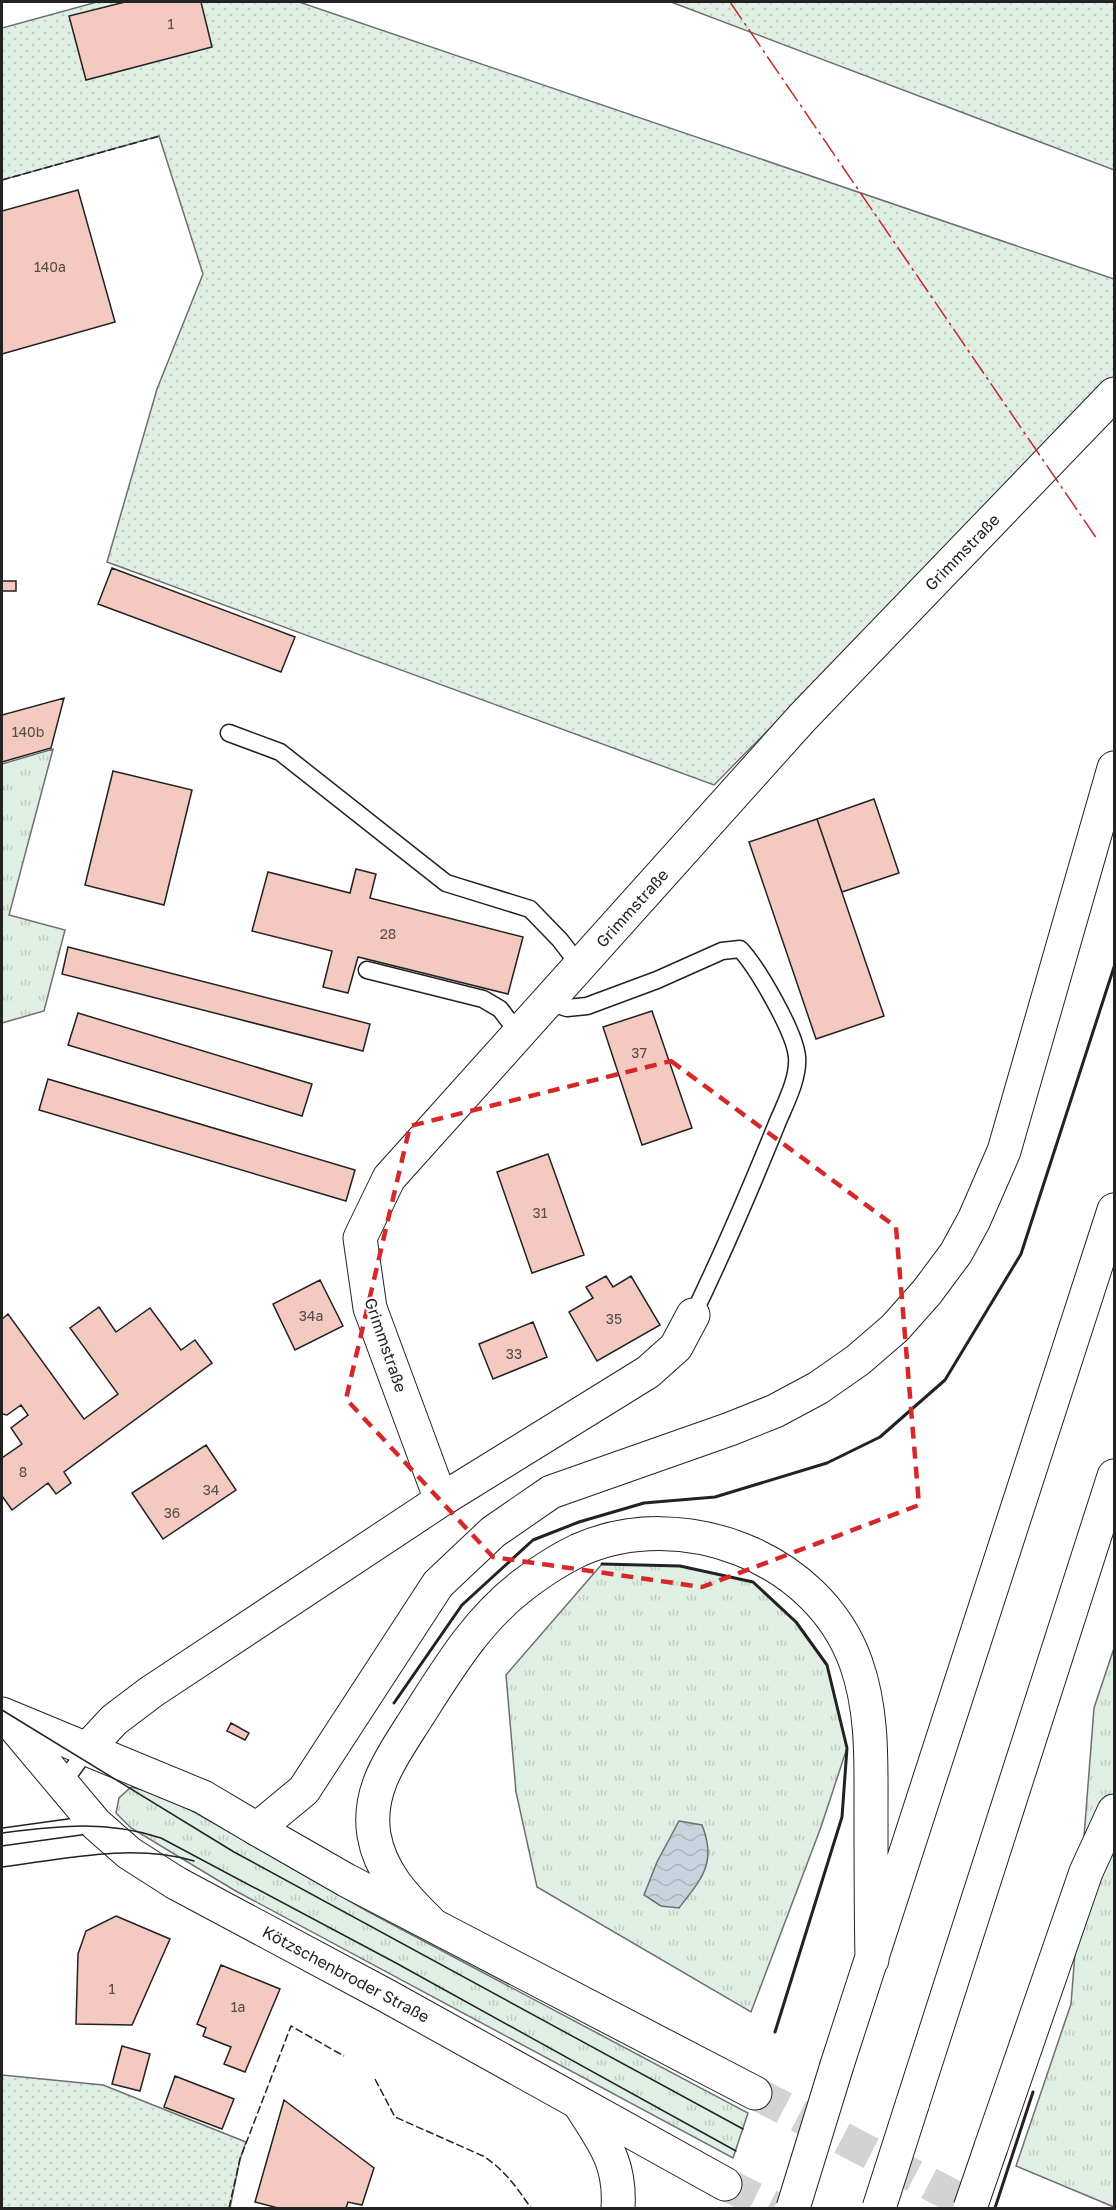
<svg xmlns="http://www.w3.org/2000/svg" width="1116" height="2210" font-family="'Golos Text',sans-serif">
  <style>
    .grass { fill: url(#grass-tufts); stroke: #6f6f6f; stroke-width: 1.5 }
    .park { fill: url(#park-dots); stroke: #6f6f6f; stroke-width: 1.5 }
    .water { fill: url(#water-waves); stroke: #6f6f6f; stroke-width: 1.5 }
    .building { fill: #f3c9c0; stroke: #222; stroke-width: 1.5 }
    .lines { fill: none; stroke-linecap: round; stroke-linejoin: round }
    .secondary-tunnel { stroke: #d3d3d3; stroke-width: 33; stroke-dasharray: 33 16; stroke-linecap: butt }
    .service-casing { stroke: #222; stroke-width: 19 }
    .minor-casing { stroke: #222; stroke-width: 35 }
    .tertiary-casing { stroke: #222; stroke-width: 35 }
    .secondary-casing { stroke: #222; stroke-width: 35 }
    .motorway-casing { stroke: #222; stroke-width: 35 }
    .service { stroke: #fff; stroke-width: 16 }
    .minor { stroke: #fff; stroke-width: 33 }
    .tertiary { stroke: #fff; stroke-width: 33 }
    .secondary { stroke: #fff; stroke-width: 33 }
    .motorway { stroke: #fff; stroke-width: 33 }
    .tram { stroke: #222; stroke-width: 1.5 }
    .motorway-bridge-casing { stroke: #222; stroke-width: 35; stroke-linecap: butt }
    .motorway-bridge { stroke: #fff; stroke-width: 33 }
    .fence { stroke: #222; stroke-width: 1.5; stroke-dasharray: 8 3; stroke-linecap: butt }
    .wall { stroke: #222; stroke-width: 3 }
    .power { stroke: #c62828; stroke-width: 1.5; stroke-dasharray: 21 4.5 3 4.5; stroke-linecap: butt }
    .marked { fill: none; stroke: #d62828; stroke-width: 4.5; stroke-dasharray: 12 8; stroke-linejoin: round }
    .labels { text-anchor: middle; stroke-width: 4.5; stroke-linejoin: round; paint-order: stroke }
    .number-label { font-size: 14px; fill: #564c4a }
    .street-label { font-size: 16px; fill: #222; stroke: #fff }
  </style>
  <defs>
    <pattern id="grass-tufts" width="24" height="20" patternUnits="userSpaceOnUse" patternTransform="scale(1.5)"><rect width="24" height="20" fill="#e0efe3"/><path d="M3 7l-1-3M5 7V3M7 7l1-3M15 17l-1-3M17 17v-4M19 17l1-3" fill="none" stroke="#c0cdc2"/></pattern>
    <pattern id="park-dots" width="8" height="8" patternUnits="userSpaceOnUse" patternTransform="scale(1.5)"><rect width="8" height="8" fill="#e0efe3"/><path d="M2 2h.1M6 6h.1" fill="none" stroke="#c0cdc2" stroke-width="1.8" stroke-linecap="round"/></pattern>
    <pattern id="water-waves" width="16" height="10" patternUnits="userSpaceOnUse" patternTransform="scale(1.5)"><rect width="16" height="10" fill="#c7d3dd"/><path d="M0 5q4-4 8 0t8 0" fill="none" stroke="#abb5bd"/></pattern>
  </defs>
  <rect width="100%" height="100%" fill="#fff"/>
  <!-- grass -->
  <path class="grass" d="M53,749L9,915L65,930L44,1011L2,1023V764Z
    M602,1564L680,1566L753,1582L796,1622L827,1665L847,1748L821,1827L751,2012L537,1887L516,1792L506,1675Z
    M1114,1648V2207L1016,2166L1071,2004L1094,1708Z
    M131,1787L166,1796L367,1911L748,2113L733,2158L234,1890L131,1828L116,1813L119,1798Z"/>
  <!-- park -->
  <path class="park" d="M97,2H299L1114,279V379L714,785L107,562L157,389L203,274L159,136L2,180V28Z
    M671,2H1114V170Z
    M2,2075L103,2085L246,2142L240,2159L230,2208H2Z"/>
  <!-- water -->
  <path class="water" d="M679,1821L702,1825C717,1863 702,1878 679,1908L661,1906L644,1895L657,1862Z"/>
  <!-- building -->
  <path class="building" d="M125,2H201L212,47L86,80L69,16Z
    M78,190L115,322L2,354V211Z
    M112,568L295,637L281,672L98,604Z
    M2,581H16V591H2Z
    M64,698L51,748L2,762V715Z
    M113,771L192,790L164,905L85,885Z
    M874,799L899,873L842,892L817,819Z
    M817,819L884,1016L816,1039L749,842Z
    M356,869L376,874L370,898L523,937L508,994L358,957L348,993L323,987L332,951L252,931L268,872L350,893Z
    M68,947L370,1024L363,1051L62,974Z
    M652,1011L692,1128L642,1145L603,1027Z
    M78,1013L312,1084L302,1116L68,1045Z
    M48,1079L355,1170L346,1201L39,1110Z
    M548,1154L584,1255L532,1273L497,1172Z
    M606,1276L613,1287L631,1276L660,1325L597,1361L569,1312L593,1298L586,1287Z
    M320,1280L343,1326L295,1350L273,1304Z
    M99,1307L116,1332L150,1308L181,1350L195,1340L212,1363L64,1472L71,1483L56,1494L48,1483L12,1510L2,1496V1458L22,1444L11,1428L28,1415L21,1405L7,1415L2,1414V1319L8,1314L84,1419L118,1394L70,1328Z
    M533,1322L547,1357L493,1379L479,1344Z
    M206,1445L236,1490L163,1539L132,1493Z
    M231,1723L249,1733L245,1740L227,1731Z
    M116,1916L170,1939L132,2025L76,2024L78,1954L86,1931Z
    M221,1965L280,1989L245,2072L224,2064L231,2047L203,2036L206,2028L197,2024Z
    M122,2046L150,2054L140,2091L112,2084Z
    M175,2076L234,2099L222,2129L164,2107Z
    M284,2100L374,2168L362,2205L348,2202L346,2208H278L255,2202Z"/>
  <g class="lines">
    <!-- secondary-tunnel -->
    <path class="secondary-tunnel" d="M755,2093L976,2208
      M725,2184L774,2208"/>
    <defs>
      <path id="service" d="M229,733L280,752L446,883L530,909L560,940L580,966
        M367,970L483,999L500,1009L519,1034
        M548,1002L567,1008L587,1006L657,980L722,951L740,949C757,967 795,1032 797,1057C799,1079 784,1106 776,1126C750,1190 723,1253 693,1315
        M62,1784L88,1748
        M2,1837L96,1824"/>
      <path id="minor" d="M441,1500L370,1308L360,1238L389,1178L802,718L1114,394
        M88,1748L114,1720L151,1692L441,1500L648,1372L676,1347L693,1315"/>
      <path id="tertiary" d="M2,1714L203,1797L257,1829
        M7,1718L96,1824L129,1853L176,1883"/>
      <path id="secondary" d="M257,1829L346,1880L755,2093
        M176,1883L387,1996L725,2184"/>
      <path id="motorway" d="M257,1829L304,1790L438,1584L493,1532L551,1492L730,1429L775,1411L818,1388L858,1360L895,1328L927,1292L956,1253L974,1220L1004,1151L1114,768
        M430,1922C404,1897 380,1871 374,1835C366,1788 396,1751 419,1714C449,1667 478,1619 523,1585C540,1572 560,1559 579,1550C681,1505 818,1556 856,1663C873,1711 871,1761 871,1811C871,1861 871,1910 872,1960
        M837,2065L1114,1210
        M579,2103C603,2142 621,2161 618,2208
        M912,2105L1114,1476
        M991,2147L1086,1872L1114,1811"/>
    </defs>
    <!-- service casing -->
    <use href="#service" class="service-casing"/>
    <!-- minor casing -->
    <use href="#minor" class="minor-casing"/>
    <!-- tertiary casing -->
    <use href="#tertiary" class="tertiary-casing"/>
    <!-- secondary casing -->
    <use href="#secondary" class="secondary-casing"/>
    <!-- motorway casing -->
    <use href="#motorway" class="motorway-casing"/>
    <!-- service -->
    <use href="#service" class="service"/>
    <!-- minor -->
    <use href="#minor" class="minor"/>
    <!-- tertiary -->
    <use href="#tertiary" class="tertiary"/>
    <!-- secondary -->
    <use href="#secondary" class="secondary"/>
    <!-- motorway -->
    <use href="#motorway" class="motorway"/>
    <!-- tram -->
    <path class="tram" d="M2,1710L234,1852L743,2129
      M2,1833C59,1826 105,1820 161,1838L396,1963L736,2151
      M2,1867C63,1859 133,1843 194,1861"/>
    <defs>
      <path id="motorway-bridge" d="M793,2208L837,2065
        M879,2208L912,2105
        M970,2208L991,2147"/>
    </defs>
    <!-- motorway-bridge casing -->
    <use href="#motorway-bridge" class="motorway-bridge-casing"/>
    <!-- motorway-bridge -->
    <use href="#motorway-bridge" class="motorway-bridge"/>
    <!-- fence -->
    <path class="fence" d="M2,180L160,136
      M375,2079L395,2117L483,2156C505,2170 517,2188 531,2208
      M229,2208L240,2159L291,2026L344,2056"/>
    <!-- wall -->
    <path class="wall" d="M602,1564L680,1566L753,1582L796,1622L827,1665L847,1748L842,1817L775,2032
      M394,1703L462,1605L533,1540L579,1522L644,1503L715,1497L827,1463L880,1437L945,1380L1021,1254L1114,967
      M995,2208L1033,2092"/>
    <!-- power -->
    <path class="power" d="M730,2L1097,539"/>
  </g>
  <!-- marked area -->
  <path class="marked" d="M671,1061L896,1227L919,1505L702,1587L493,1557L346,1399L410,1126Z"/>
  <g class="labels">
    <!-- number labels -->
    <g class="number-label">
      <text x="171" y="29">1</text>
      <text x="50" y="272">140a</text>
      <text x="28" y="737">140b</text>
      <text x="388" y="939">28</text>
      <text x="639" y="1058">37</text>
      <text x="540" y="1218">31</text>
      <text x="311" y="1321">34a</text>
      <text x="614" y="1324">35</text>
      <text x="514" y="1359">33</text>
      <text x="23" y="1477">8</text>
      <text x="211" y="1495">34</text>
      <text x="172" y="1518">36</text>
      <text x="112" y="1994">1</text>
      <text x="238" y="2012">1a</text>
    </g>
    <!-- street labels -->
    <g class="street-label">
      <text transform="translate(962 552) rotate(-46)" y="6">Grimmstraße</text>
      <text transform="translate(632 908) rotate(-48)" y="6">Grimmstraße</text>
      <text transform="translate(386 1345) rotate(71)" y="6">Grimmstraße</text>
      <text transform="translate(346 1974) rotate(28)" y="6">Kötzschenbroder Straße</text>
    </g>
  </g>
  <!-- border -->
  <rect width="1116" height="2210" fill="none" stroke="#222222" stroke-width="6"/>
</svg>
